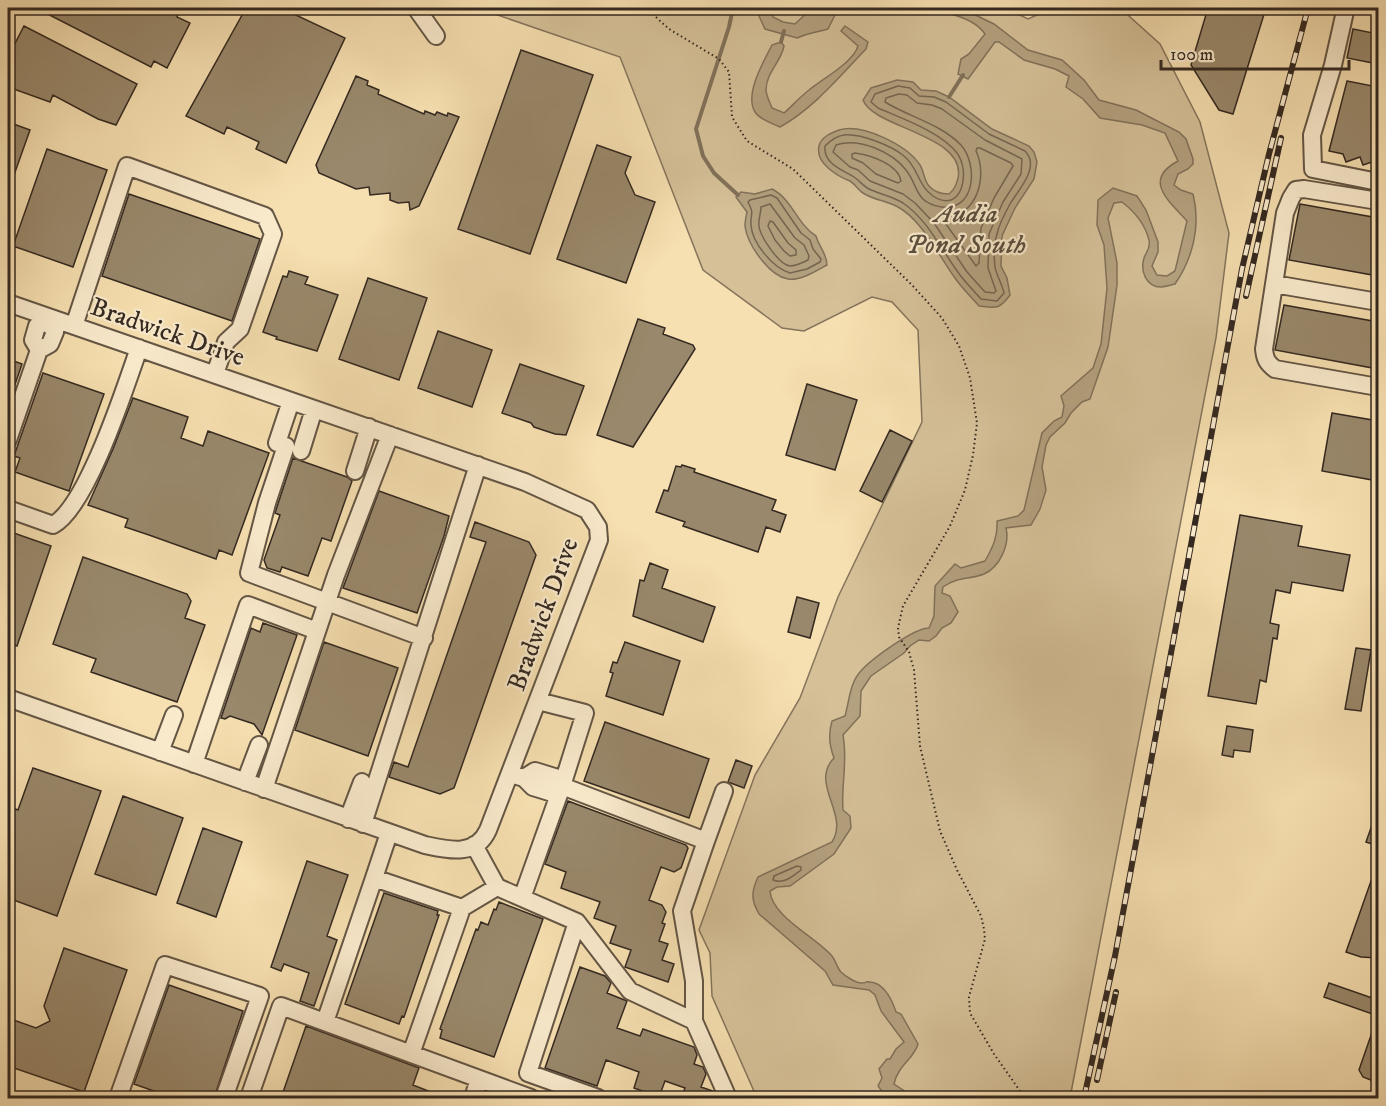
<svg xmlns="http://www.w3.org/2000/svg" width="1386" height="1106" font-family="'IM FELL DW Pica',serif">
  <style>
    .green { fill: #d5c098; stroke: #84745c; stroke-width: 1.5 }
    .water { fill: #b4a17f; stroke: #817159; stroke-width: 1.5 }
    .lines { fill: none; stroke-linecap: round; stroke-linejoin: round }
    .shore { stroke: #746550; stroke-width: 1.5 }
    .stream { stroke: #817159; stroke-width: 4 }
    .building { fill: #99886b; stroke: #342921; stroke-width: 1.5 }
    .minor-casing { stroke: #645645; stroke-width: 20 }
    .path { stroke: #342921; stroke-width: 2; stroke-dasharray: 1.5 3; stroke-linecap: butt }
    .minor { stroke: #f9eacc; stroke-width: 16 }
    .rail-casing { stroke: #342921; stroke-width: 6 }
    .rail { stroke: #f9eacc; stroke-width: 4; stroke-dasharray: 11; stroke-linecap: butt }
    .labels { text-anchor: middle; stroke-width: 4.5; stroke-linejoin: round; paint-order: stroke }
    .street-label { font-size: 26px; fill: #342921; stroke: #f9eacc }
    .water-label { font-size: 27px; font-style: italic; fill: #5a4d3d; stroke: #f9eacc }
  </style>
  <rect width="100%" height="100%" fill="#f6dfb0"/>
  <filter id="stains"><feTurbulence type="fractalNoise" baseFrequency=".00333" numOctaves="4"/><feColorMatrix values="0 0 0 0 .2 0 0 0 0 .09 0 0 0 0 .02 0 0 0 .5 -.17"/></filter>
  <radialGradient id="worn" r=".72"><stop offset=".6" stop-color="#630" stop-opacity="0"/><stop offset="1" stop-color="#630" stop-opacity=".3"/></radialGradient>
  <!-- green -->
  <path class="green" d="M477,8H1005L1028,19L1053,8H1120L1160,44L1200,122L1229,233L1216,338L1070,1098H757L712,996L710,953L699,930L755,775L800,698L838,597L922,422L918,330L892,302L872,297L804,331L782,328L703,270L620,57Z"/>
  <!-- water -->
  <path class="water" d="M765,8H773L770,10L773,17L783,22L795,24L812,8H832L835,15L828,29C815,33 811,32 797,38L765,29L759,16Z
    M891,8H961L994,24L1028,50L1062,60L1084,80L1099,100L1136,110L1179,132L1186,139L1193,159V164L1188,169L1178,174L1174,185L1181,190L1193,194C1201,225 1193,258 1175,284C1171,285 1165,287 1161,287C1146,287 1140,271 1144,258C1146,252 1151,248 1149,240C1145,224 1135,212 1122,202L1114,203L1108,218L1117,263V285L1108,347L1090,399L1082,402L1071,413L1065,423L1050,437L1046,445L1042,467L1046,490L1040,509L1031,525L1006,528C1010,544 1000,567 984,574C969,580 958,576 943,587L942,593L950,596L958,612L951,623L942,628L936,636L929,641L919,640L910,646L904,653L871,676L861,691L860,716L843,735C848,761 841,785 843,810L850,816L851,828L834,854L790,886L777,887L770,891C772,917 816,937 832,956C836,961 837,968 841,972C845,976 856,983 861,983C870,983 862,981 870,982C884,983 892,1000 896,1012L901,1014L918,1044C914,1059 898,1065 894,1084L915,1098H887L878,1086L882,1078L879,1069L887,1059H890L896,1049L904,1042L881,1011L875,995L869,990L833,985L825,971L759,914C751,900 751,892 758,877L832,842C850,814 809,784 834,758C829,745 828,734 832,721L845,716C849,702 850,683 860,672C871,659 914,628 929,628L934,616L935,586L955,564L961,568L985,561C993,547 998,536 997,521L1018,516L1024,510L1042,433L1054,421L1062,417L1064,406L1061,396L1093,368L1101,344L1107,288L1104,245L1097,225L1098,200L1113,188L1137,196L1146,210L1158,242V252L1152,266L1157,275L1167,276L1175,271L1187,221C1169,201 1142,180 1178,161L1165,133L1142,125L1100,118L1083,99L1066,87L1069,76L1055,69L1024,60L999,42H995L968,79L958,74L961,59L969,54L985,34C968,9 918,10 891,8Z
    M845,26L868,42L866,49C839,77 814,108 780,127C772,123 760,120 755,112C744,94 764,61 772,45L781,42L784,46C781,62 766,73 766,90C766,95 770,103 772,108L784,113C792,106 800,97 809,90C822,79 853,63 858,46L841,31Z
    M897,80L913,82L921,90L936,91L949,97L992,129L1029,146L1034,152L1037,162L1034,179L1015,208L1002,236L1001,266L1007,278L1010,295C999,310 996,308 979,306C971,297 962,288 955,278C939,256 922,220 898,207C887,201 874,200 863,193C858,190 855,184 850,181C837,176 815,163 819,146C821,137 831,133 839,130C862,123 907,145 920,165C924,171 924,181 929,186C934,192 942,194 949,194C955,189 956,185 958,178C967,135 873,128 863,100L871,88Z
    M772,189C792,199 797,224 816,236C819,247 827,254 827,265C816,271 800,281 788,279C769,276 747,244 745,226C745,221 746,217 747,212L736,197L741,192L755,194Z"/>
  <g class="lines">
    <!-- shore -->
    <path class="shore" d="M898,86L910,88L919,96L934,97L946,102L989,134L1025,151C1041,167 1018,190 1010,204C1005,213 999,224 997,234C994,243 994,258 995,267C996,274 1002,284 1004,293L997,301L981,299C974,291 966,283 960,275C942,251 928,220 903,203C892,196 879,194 869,189C863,186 860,181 854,177C843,170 823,164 825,146C831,140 836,136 844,135C860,133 892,146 904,156C918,167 918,186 933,196C962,215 971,172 957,153C941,132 901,118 878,108L871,102L875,94Z
      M899,94L907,95L917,103L932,105L942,109L985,140L1022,159L1021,174L1003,202L989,234L988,268L996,291L994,293L985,292L967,272L934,223L915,203L903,194L870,181L858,170L850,167L833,152L836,145C859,137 892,152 906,170C919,186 914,203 942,207C976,211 978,164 961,145C941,124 909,117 885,102L886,98Z
      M977,148H980L1011,163L1013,166L994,198L981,228L979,263L976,266L943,220L945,217C977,217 988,176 976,151Z
      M855,153C870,155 898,164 901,181L898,183L876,174L863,163L852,158V154Z
      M771,195L777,198L801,233L810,240L813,249L821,259L820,262L807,269L790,273C773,268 752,243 751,225C750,212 755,216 748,202L750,200Z
      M770,204L795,238L804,245L809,256L808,260C804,262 796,266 790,266C779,265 760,236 759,226C758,220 761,213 761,207Z
      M770,221L773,222L788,243L796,250V255L790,256L784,251L775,240L768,226Z
      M797,866L801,867V870C792,877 784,884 773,880L774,876Z"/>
    <!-- stream -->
    <path class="stream" d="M733,8L729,27L696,129L703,156L714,173L738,195
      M781,42L784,31
      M949,97L963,75"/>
  </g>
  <!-- building -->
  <path class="building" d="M36,8H174L180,11L177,17L190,23L167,68L154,61L151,67Z
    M246,8H281L345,38L286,163L256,149L259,142L227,127L224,134L186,116Z
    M1208,8H1266L1233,114L1219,110L1191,65Z
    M24,26L137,84L116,125L98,119L53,95L50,102L8,87V57Z
    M1353,29L1378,34V64L1347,58Z
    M521,50L593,75L530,254L458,229Z
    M356,76L368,81L367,85L379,90L378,94L424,114L425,111L435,115L437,112L447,116L448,113L459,117L419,206L410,210L409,202L398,203L390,200V193L370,195L369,187L356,189L319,173L316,165Z
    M1347,81L1378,87V160L1363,165L1360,157L1346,162L1343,154L1329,151Z
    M8,122L30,130L9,189H8Z
    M597,145L631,157L625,173L635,195L655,202L626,283L557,259Z
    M47,149L107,170L73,267L13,246Z
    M129,194L260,239L232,321L102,276Z
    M1300,204L1378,218V276L1289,260Z
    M289,271L308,277L305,284L338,295L317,351L276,339L277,337L263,332L283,276L287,277Z
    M368,278L427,298L399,380L339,359Z
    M1284,305L1378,322V369L1275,350Z
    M638,319L665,328L663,334L693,345L695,349L633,447L597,435Z
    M438,331L492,350L472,407L418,388Z
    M8,359L22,364L9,402H8Z
    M520,364L584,386L566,435L555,434L534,427L531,423L502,413Z
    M43,373L104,394L69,491L15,472L20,458L14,456Z
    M807,384L857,400L835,470L786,455Z
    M133,398L188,417L181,438L203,446L208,431L269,453L232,555L219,550L216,559L149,535L125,527L128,519L88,505L113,449Z
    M1332,413L1378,421V481L1322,471Z
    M890,430L912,441L882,502L860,491Z
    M293,458L347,477L352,481L331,541L322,538L308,576L282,567L280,572L267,568L264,560L280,515L275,513Z
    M682,465L695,469L694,472L776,500L772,510L786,515L780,532L766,527L758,552L683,526L685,522L656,512L664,490L668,491L676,466L681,467Z
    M379,491L449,516L444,536L417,613L343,588Z
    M1240,515L1302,526L1298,546L1350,555L1343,591L1292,582L1290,593L1276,590L1270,623L1279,625L1277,639L1273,638L1266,682L1260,680L1256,704L1208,696Z
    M475,522L529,542L536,555L454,788L440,794L389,777L394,762L408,767L486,542L470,537Z
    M8,531L51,546L17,646L8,643Z
    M83,557L187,594L191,601L185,618L205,625L177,702L91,672L96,659L53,644Z
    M650,563L668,570L662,588L715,607L703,642L633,616L640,580L644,581Z
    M797,597L819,603L810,638L788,632Z
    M263,623L297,635L262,735L254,724L230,716L225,719L221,718L251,628L260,632Z
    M324,642L398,668L368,756L295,730Z
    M625,642L680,661L663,715L606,696L613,673L610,672L613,662L617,663Z
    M1356,648L1371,650L1361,711L1345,709Z
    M605,722L709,759L689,818L584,781Z
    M1227,726L1253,730L1250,752L1234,750L1233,757L1222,755Z
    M736,760L752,766L744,788L728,782Z
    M33,768L101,791L57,916L8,898V806L18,810Z
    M123,796L183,818L156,895L95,874Z
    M568,801L686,845L688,848L681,868L674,872L661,867L649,900L662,905L666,912L662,923L665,924L659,941L668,944L662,960L674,964L668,982L625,967L631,950L610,943L616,926L594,918L600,902L561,888L566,872L545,864Z
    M1377,811H1378V846L1366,842Z
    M203,828L242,842L216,917L177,903Z
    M307,861L348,875L327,936L337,940L314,1006L300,1001L309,973L284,964L281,971L271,967Z
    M1377,864L1378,865V958L1361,957L1346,952Z
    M384,893L438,911L437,915H439L404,1017L402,1016L399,1024L345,1004Z
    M499,902L543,919L494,1057L440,1038L442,1030L440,1029L476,929L478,930L481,922L488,925L494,909L496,910Z
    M64,948L127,970L84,1092L8,1066V1018L36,1028L50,1021L44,1006Z
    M580,967L605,976L611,983L607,993L627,1001L617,1028L640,1036L643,1029L694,1047L697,1055L694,1064L703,1067L706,1074L701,1087L713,1091L717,1098H681L685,1088L665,1081L659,1097L634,1088L639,1072L606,1060L597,1086L545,1068Z
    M1329,983L1378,1000V1016L1324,997Z
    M169,985L243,1011L214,1098H164L165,1095L134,1084Z
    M1377,1018H1378V1083L1363,1077L1359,1070Z
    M306,1026L419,1068L413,1085L446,1098H281Z"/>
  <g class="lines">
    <defs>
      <path id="minor" d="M416,8L436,36
        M1344,16L1333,65L1312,135L1313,169L1378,182
        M1378,201L1304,189L1296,190L1291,198L1285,213L1264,349C1265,359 1267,363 1275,369L1378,387
        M1274,284L1378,302
        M8,303L525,482L587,510L598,527L599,540L488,830C476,857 448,850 425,845L8,698
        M74,326L127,166L265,216L273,234L240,329L226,342L215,374
        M39,350L50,344L55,332L48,322
        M8,440L39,350L33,340L37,326L53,319
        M277,443L291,401
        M286,446L267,503L249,573L424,638
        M301,451L314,409
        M355,471L369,427
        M8,509L53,525C87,507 125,388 139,348
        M538,701L585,713L562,786
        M160,752L174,715
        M194,764L248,605L317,631
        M510,774L524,778L533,787L559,795
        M524,778L535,771L564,780
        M245,782L259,745
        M264,789L336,575L390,435
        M348,819L362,782
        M363,824L478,465
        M389,833L374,878L462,908
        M706,841L724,791
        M474,845L497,887L577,922L630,991L694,1021L728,1098
        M522,898L562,786L706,841L682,911L694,981V1021
        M577,922L528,1073L598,1098
        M325,1022L374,878
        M411,1054L462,908L497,887
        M118,1098L165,965L260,996L224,1098
        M249,1098L281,1006L531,1098
        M473,1098L479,1079"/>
    </defs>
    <!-- minor casing -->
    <use href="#minor" class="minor-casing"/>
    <!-- path -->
    <path class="path" d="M646,8L669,29L719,59L729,72L732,117L747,141L793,169L912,285L942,318L959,346L970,378L977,423L973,455L965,490L950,526L903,606L898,628L899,637L909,652L914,670L920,746L940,831L957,870L981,916L984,929L985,939L969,997L970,1013L994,1054L1025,1098"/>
    <!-- minor -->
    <use href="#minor" class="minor"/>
    <defs>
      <path id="rail" d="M1246,296L1281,138
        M1097,1080L1116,992
        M1084,1098L1115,956L1242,269L1269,154L1308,8"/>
    </defs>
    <!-- rail casing -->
    <use href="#rail" class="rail-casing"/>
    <!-- rail -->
    <use href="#rail" class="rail"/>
  </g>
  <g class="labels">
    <!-- street labels -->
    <g class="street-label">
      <text transform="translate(168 331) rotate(19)" y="9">Bradwick Drive</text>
      <text transform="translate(542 614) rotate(-70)" y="9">Bradwick Drive</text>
    </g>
    <!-- water labels -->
    <g class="water-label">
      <text x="966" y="222">Audia<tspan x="966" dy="31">Pond South</tspan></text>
    </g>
  </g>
  <!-- margin -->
  <rect width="1386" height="1106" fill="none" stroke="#f6dfb0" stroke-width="30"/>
  <rect x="9" y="9" width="1368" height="1088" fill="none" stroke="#342921" stroke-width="3"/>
  <rect x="15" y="15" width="1356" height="1076" fill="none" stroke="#342921" stroke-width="1.5"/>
  <!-- scale -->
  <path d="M1161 60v9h188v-9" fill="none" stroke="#342921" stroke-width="3"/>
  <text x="1170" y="60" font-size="18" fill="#342921" stroke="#f9eacc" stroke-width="4.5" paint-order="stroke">100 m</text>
  <rect width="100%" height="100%" filter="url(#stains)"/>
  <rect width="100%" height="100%" fill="url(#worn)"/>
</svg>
